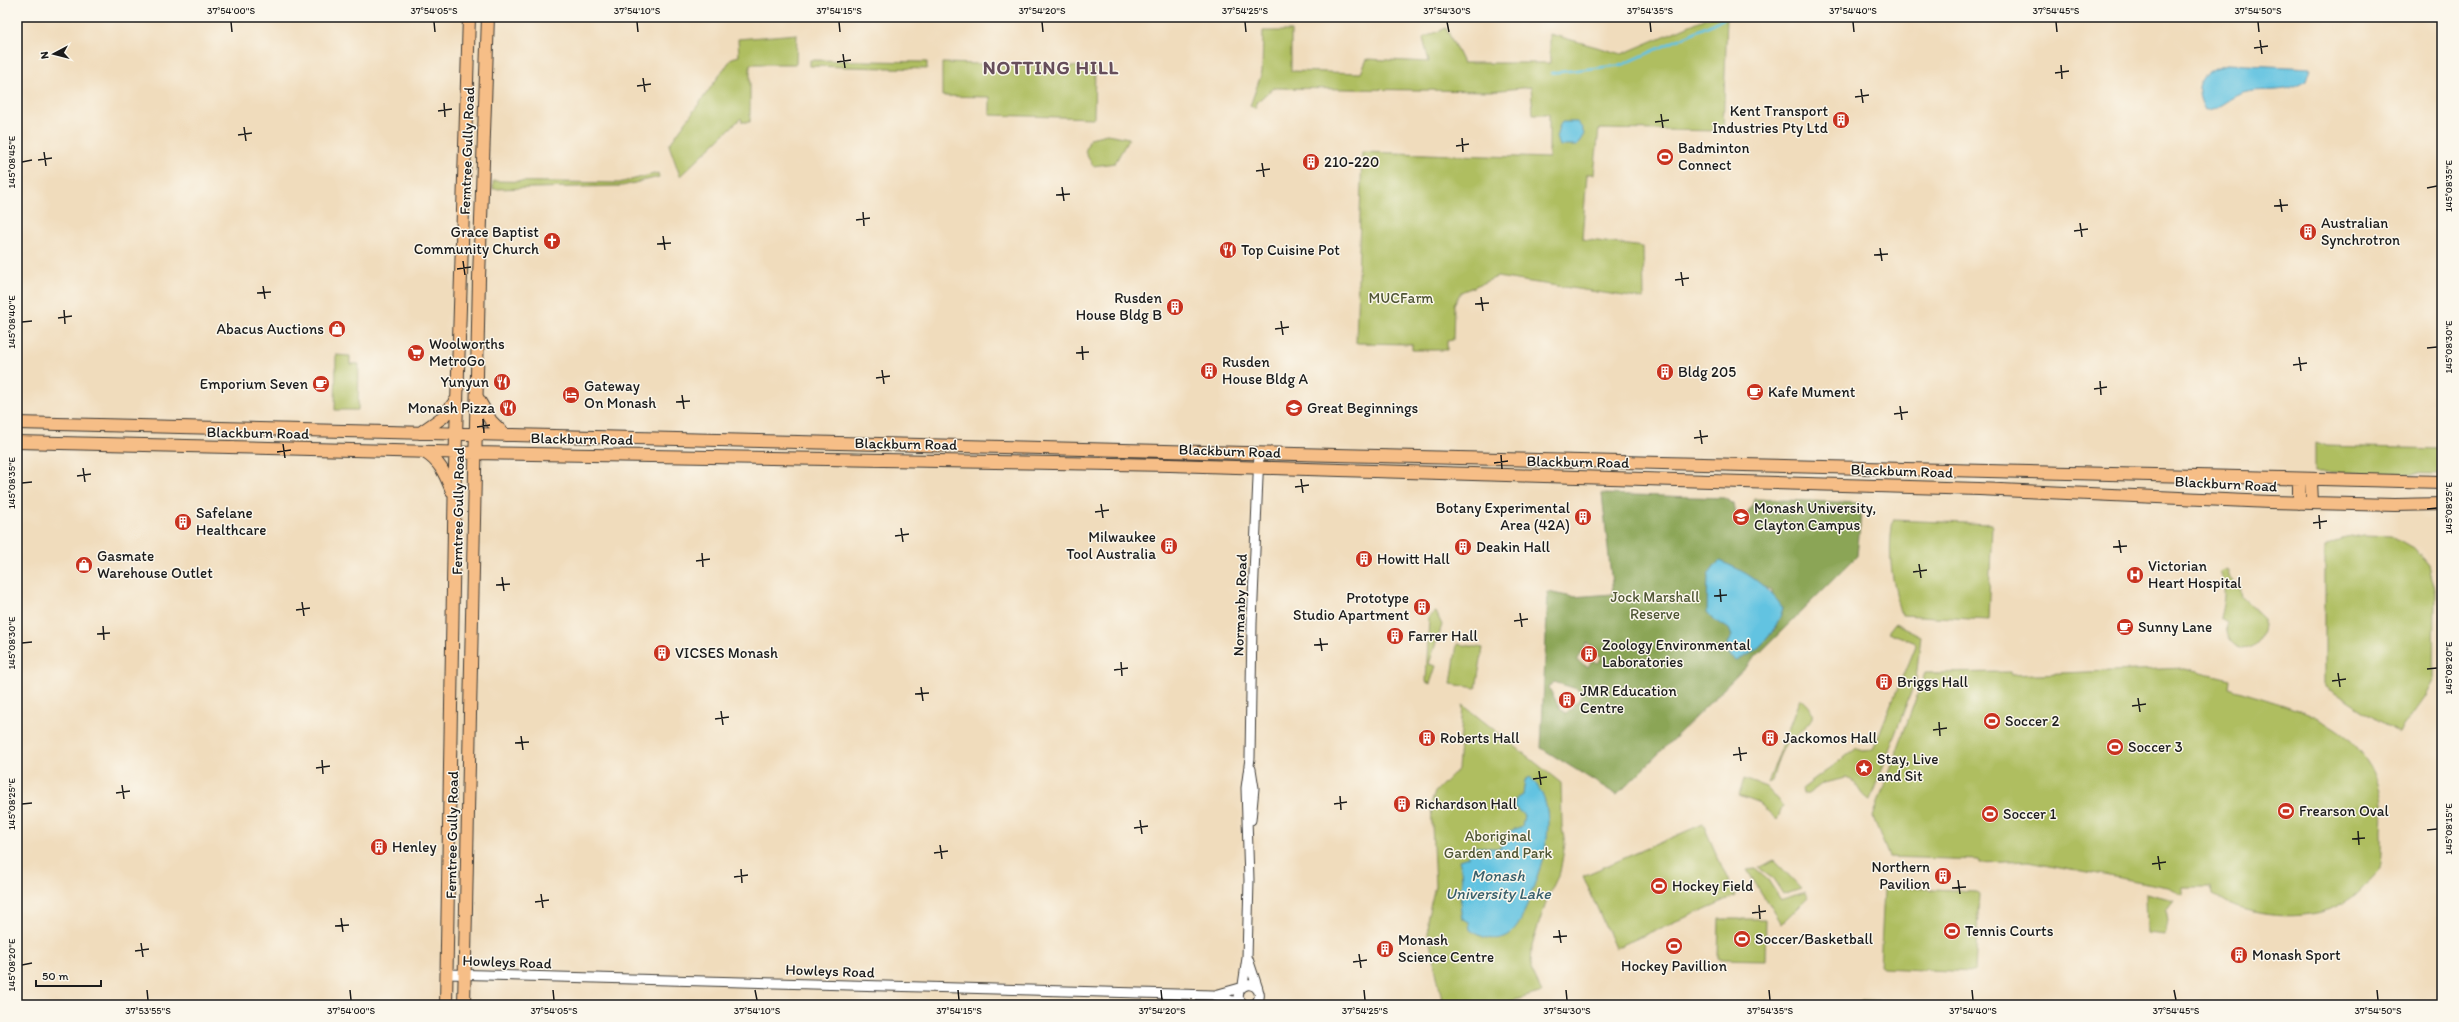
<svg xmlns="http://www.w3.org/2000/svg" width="2459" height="1022" font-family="Itim,sans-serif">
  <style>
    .green { fill: #afbe61; stroke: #666d3e }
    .forest { fill: #8ba557; stroke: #54603a; fill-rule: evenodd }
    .water { fill: #62c3e1; stroke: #3f707e }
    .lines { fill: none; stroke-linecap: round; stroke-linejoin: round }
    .stream { stroke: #62c3e1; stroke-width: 2.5 }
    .tertiary-casing { stroke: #3c3934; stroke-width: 11 }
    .primary-casing { stroke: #3c3934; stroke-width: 14 }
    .tertiary { stroke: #fff; stroke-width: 9 }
    .primary { stroke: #f6be87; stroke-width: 12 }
    .ticks { fill: none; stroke: #1c1c1c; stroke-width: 1.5 }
    .labels { text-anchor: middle; stroke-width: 3; stroke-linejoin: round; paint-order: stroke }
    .poi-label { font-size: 15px; fill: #1c1c1c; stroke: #fbf7ec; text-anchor: start }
    .street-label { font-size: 15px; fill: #1c1c1c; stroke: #fbf7ec }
    .park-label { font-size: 15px; fill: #4f5534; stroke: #fbf7ec }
    .water-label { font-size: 16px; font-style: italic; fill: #385f6b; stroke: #fbf7ec }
    .district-label { font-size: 19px; font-weight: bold; letter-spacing: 1px; fill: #664e5b; stroke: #fbf7ec }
    .neatline { fill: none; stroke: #1c1c1c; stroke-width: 1.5 }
    .ticks-label { font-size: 10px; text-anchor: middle; fill: #1c1c1c }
  </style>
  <rect width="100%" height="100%" fill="#fbf7ec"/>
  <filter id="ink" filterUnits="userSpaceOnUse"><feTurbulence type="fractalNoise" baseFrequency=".025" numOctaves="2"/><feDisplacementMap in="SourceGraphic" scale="8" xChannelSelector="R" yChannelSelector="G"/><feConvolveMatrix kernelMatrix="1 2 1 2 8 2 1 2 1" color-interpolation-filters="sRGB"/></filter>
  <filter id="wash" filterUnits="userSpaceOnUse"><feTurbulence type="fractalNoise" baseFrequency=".012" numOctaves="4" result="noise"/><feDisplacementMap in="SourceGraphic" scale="16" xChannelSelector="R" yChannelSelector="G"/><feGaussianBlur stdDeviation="0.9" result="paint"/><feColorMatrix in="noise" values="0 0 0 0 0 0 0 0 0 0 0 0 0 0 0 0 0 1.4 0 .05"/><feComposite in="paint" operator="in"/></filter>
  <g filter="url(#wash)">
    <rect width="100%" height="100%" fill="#f0dcbc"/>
    <!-- green -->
    <path class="green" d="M1709,17H1727L1723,131L1599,129L1594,174H1587L1582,239L1643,247L1644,299L1497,277L1461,292L1454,304L1453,340L1447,341V350H1412V344L1356,343L1362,152L1549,158V114H1533L1531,87L1491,91L1273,88L1258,101L1255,108L1250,106L1262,72L1263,31H1291V71L1361,73L1367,59L1429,62L1423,38L1446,28L1463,63H1550V34L1622,54Z
      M797,34L796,64H750V122H742L741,118L680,176L669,145L732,58L739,56L738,39Z
      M810,60L927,62V69L810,66Z
      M942,63L1095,67L1094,118L990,115V97L942,96Z
      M1107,134L1129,138L1115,163L1093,166L1085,152L1090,138Z
      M658,173L659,177L622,186L493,189V181L619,183Z
      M336,355L350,356V364H359L358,410H335Z
      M2315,442L2326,446L2442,449V474L2315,472Z
      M1893,520L1992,524L1988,620L1902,615C1892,582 1887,555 1893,520Z
      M2363,535L2392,536L2413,548L2429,566L2435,590L2434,679L2424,698L2399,733L2325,687V547L2341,539Z
      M2227,569L2230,578L2240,586L2242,597L2264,618C2266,661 2222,655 2227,622L2220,618C2224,601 2227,589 2220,572Z
      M1436,612L1442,625L1429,664L1436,666L1430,684L1426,682L1429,616Z
      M1895,623L1921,636L1916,679L1870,800C1858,796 1859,781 1846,778L1823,783L1808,794L1803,795L1802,789L1857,748L1862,750L1873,749L1916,643L1888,632Z
      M1457,644L1483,648L1476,688L1451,684Z
      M2185,668L2230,679L2229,688C2268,701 2327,713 2355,745C2378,771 2385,796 2382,830C2382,842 2383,855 2380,867C2378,874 2368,882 2363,887C2334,921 2275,921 2236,907C2227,904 2220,898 2212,895L2211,887H2183V894L2168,887L2029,861L1980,863L1979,860L1889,857L1873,817L1925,673L2011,672L2012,675Z
      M1800,698C1830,720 1797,730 1785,746C1778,755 1775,771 1772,781L1768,783Z
      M1463,705L1561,783L1562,827L1565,844L1560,872L1547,899L1532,945L1531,969L1542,992L1499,1005H1443L1428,933L1427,920L1435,886L1431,804L1435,792L1458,769Z
      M1744,779L1766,787L1783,806L1777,820L1758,802L1739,795Z
      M1703,824L1735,896L1615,948L1583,876Z
      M1774,860L1801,888L1783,894L1772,877L1759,868Z
      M1755,869L1768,880L1781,900L1804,892L1808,897L1781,924L1747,870Z
      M1886,887L1928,889L1930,891L1932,889L1976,891L1979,894L1975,970L1973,972L1929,970L1926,968L1924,970L1883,968L1880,966L1884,890Z
      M2146,893L2174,900L2166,910L2168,920L2165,935L2147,933Z
      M1719,919H1766L1765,960L1718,959Z
      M1861,1000L1913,1002L1914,1005H1860Z"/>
    <!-- forest -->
    <path class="forest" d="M1602,494L1724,498L1734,504L1737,521L1745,518L1755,499L1862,503L1857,556L1617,795L1541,748L1548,592L1572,597L1613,594ZM1756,582L1772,591L1776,629L1768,634L1765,640L1727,643L1732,636L1729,628ZM1587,643L1594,647L1592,651L1602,657L1597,663L1592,660L1588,667L1577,661ZM1554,682L1577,689L1582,694L1577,703L1573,704L1574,707L1566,713L1561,710L1549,688Z"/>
    <!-- water -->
    <path class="water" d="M2226,64L2311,68L2307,80C2300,84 2292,88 2284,89C2269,92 2253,88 2238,95C2226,100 2218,110 2205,110C2191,85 2202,71 2226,64Z
      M1562,122H1577L1582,128L1584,134L1577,146H1560C1556,137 1556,130 1562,122Z
      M1719,561C1745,570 1768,586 1783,608C1777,630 1759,654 1736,660L1728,653L1727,643L1732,636L1729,629L1712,618L1707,612L1708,575Z
      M1530,777C1563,810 1543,860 1530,897C1524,912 1519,934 1501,938C1489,941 1480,936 1470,930L1469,922L1462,918C1457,897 1466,884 1459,860L1468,857L1469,848C1480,845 1490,849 1501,848V835L1522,826L1524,815L1514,807L1515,800L1523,795L1525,780Z"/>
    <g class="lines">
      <!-- stream -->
      <path class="stream" d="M1551,73L1622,65L1728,17"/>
    </g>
  </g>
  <g filter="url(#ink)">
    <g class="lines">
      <defs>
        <path id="tertiary" d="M1251,820L1254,788L1251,769
          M1248,959L1258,989
          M447,974L1213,995L1243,1004
          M1243,985L1247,958L1249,880L1246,788L1250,758L1252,623L1259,453
          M1215,995L1240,988
          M1244,1005L1238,998L1239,991C1249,975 1269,993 1254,1005"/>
        <path id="primary" d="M477,397L491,421L505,435
          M17,423L2442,482
          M420,433L443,417L457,399
          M17,442L475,453L1170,465L1979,489L2270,502L2395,505L2442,504
          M424,452C440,461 445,474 452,491
          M2299,479V503
          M2311,480L2312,503
          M446,1005L455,468L469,17
          M464,1005L479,278L488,17"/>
      </defs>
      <!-- tertiary casing -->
      <use href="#tertiary" class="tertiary-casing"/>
      <!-- primary casing -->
      <use href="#primary" class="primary-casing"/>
      <!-- tertiary -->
      <use href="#tertiary" class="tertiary"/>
      <!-- primary -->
      <use href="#primary" class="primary"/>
    </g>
  </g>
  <!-- ticks -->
  <path class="ticks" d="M231,22L232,32M434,22L435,32M637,22L638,32M839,22L840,32M1042,22L1043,32M1245,22L1246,32M1447,22L1449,32M1650,22L1651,32M1853,22L1854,32M2056,22L2057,32M2258,22L2259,32M2260,40L2262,54M2254,48L2268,46M843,54L845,68M837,62L851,60M2061,65L2062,79M2055,73L2069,71M643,78L645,92M637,86L651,84M1861,89L1863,103M1855,97L1869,95M444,103L445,117M438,111L452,109M1661,114L1663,128M1655,122L1669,120M244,127L246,141M238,135L252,133M1462,138L1463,152M1456,146L1469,144M44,152L46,166M38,160L52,158M22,162L32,160M1262,163L1264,177M1256,171L1270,169M1062,187L1064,201M2427,188L2437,186M1056,195L1070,194M2280,199L2282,212M2274,206L2288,205M863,212L864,226M856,220L870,218M2080,223L2082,237M2074,231L2088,229M663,236L665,250M657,244L671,243M1880,248L1882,261M1874,255L1888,254M463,261L465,275M457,269L471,267M1681,272L1683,286M1675,280L1689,278M263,286L265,299M257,293L271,292M1481,297L1483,311M1475,304L1489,303M64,310L65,324M58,318L72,316M1281,321L1283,335M22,322L32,321M1275,329L1289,327M1082,346L1083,360M2427,348L2437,347M1076,353L1089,352M2299,357L2301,371M2293,365L2307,363M882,370L884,384M876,378L890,376M2100,381L2101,395M2094,389L2107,387M682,395L684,409M676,402L690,401M1900,406L1902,420M1894,414L1908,412M483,419L484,433M477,427L490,425M1700,430L1702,444M1694,438L1708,436M283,444L285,458M277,452L291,450M1501,455L1502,469M1494,463L1508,461M83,468L85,482M77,476L91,474M1301,479L1303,493M22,483L32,482M1295,487L1309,485M1101,504L1103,518M2427,509L2437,508M1095,512L1109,510M2319,515L2320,529M2313,523L2327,521M901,528L903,542M895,536L909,534M2119,540L2121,553M2113,547L2127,546M702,553L703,567M696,561L710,559M1919,564L1921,578M1913,572L1927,570M502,577L504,591M496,585L510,584M1720,589L1721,602M1714,596L1727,595M302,602L304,616M296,610L310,608M1520,613L1522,627M1514,621L1528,619M103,626L104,640M97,634L110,633M1320,638L1322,651M22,643L32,642M1314,645L1328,644M1121,662L1122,676M2427,669L2437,668M1114,670L1128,668M2338,673L2340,687M2332,681L2346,679M921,687L923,701M915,694L929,693M2138,698L2140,712M2132,706L2146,704M721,711L723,725M715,719L729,717M1939,722L1940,736M1933,730L1947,728M521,736L523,750M515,743L529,742M1739,747L1741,761M1733,755L1747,753M322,760L323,774M316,768L330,766M1539,771L1541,785M1533,779L1547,777M122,785L124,799M116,793L130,791M1340,796L1341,810M22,804L32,803M1334,804L1347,802M1140,820L1142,834M1134,828L1148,826M2427,830L2437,829M2358,831L2359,845M2352,839L2365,838M940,845L942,859M934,853L948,851M2158,856L2160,870M2152,864L2166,862M741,869L742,883M734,877L748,875M1958,880L1960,894M1952,888L1966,887M541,894L543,908M535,902L549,900M1759,905L1760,919M1752,913L1766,911M341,918L343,932M335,926L349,925M1559,930L1561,943M1553,937L1567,936M141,943L143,957M135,951L149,949M1359,954L1361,968M1353,962L1367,960M22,965L32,963M147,990L148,1000M350,990L351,1000M553,990L554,1000M755,990L757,1000M958,990L959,1000M1161,990L1162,1000M1364,990L1365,1000M1566,990L1567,1000M1769,990L1770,1000M1972,990L1973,1000M2174,990L2176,1000M2377,990L2378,1000"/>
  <!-- icons -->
  <defs>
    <symbol id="building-disc" viewBox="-11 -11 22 22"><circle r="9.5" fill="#c8321e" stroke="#fbf7ec"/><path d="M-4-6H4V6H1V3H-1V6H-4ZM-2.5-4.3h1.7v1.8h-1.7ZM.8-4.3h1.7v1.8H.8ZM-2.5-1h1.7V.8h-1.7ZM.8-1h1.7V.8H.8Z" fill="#fff"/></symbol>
    <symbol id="stadium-disc" viewBox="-11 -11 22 22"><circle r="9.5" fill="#c8321e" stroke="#fbf7ec"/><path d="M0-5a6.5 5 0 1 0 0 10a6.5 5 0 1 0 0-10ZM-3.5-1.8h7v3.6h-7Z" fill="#fff"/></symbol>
    <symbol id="church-disc" viewBox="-11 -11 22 22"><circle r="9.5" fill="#c8321e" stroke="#fbf7ec"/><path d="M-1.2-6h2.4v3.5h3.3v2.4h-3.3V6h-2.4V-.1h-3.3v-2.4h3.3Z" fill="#fff"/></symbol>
    <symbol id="restaurant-disc" viewBox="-11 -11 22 22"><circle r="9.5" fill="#c8321e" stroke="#fbf7ec"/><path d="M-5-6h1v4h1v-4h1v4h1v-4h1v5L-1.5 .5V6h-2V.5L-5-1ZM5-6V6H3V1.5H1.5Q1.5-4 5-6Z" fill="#fff"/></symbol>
    <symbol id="shop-disc" viewBox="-11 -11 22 22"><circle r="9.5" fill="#c8321e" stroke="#fbf7ec"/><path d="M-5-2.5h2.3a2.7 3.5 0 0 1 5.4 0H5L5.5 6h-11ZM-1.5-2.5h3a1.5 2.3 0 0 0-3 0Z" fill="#fff"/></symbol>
    <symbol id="supermarket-disc" viewBox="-11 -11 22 22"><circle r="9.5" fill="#c8321e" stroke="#fbf7ec"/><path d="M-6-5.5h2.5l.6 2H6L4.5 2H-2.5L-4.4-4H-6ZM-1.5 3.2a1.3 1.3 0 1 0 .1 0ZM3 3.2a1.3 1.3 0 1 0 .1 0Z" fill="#fff"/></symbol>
    <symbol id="cafe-disc" viewBox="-11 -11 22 22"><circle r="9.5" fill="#c8321e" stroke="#fbf7ec"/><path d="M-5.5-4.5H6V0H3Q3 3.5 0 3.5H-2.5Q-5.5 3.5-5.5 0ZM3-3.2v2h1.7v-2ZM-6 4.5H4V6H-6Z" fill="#fff"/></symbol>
    <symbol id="hotel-disc" viewBox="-11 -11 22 22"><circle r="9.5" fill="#c8321e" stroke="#fbf7ec"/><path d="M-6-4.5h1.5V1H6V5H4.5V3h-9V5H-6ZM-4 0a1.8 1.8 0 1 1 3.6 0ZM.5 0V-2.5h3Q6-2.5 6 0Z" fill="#fff"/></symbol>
    <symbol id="school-disc" viewBox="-11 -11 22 22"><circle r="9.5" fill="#c8321e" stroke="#fbf7ec"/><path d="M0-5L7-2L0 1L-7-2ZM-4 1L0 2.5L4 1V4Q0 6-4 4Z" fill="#fff"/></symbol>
    <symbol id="university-disc" viewBox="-11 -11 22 22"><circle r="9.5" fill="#c8321e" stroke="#fbf7ec"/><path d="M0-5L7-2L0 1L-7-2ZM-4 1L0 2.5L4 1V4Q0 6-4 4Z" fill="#fff"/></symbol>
    <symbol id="hospital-disc" viewBox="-11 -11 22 22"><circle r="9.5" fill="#c8321e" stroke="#fbf7ec"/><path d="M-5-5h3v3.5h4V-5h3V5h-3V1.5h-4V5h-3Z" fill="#fff"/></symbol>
    <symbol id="sight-disc" viewBox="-11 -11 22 22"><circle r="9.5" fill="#c8321e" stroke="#fbf7ec"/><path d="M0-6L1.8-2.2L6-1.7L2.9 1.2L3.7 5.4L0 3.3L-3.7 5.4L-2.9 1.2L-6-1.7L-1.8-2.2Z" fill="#fff"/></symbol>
  </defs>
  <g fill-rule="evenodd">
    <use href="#building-disc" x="1831" y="110" width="20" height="20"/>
    <use href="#stadium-disc" x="1655" y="147" width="20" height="20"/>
    <use href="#building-disc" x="1301" y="152" width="20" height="20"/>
    <use href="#building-disc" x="2298" y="222" width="20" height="20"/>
    <use href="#church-disc" x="542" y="231" width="20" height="20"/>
    <use href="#restaurant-disc" x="1218" y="240" width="20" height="20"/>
    <use href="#building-disc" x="1165" y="297" width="20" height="20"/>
    <use href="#shop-disc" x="327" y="319" width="20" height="20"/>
    <use href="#supermarket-disc" x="406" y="343" width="20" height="20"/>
    <use href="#building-disc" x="1199" y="361" width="20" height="20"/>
    <use href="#building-disc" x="1655" y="362" width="20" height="20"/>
    <use href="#restaurant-disc" x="492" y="372" width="20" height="20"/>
    <use href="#cafe-disc" x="311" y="374" width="20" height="20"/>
    <use href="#cafe-disc" x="1745" y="382" width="20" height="20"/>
    <use href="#hotel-disc" x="561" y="385" width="20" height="20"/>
    <use href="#restaurant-disc" x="498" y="398" width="20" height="20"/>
    <use href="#school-disc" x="1284" y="398" width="20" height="20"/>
    <use href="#building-disc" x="1573" y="507" width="20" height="20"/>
    <use href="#university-disc" x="1731" y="507" width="20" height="20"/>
    <use href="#building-disc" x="173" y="512" width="20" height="20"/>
    <use href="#building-disc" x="1159" y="536" width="20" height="20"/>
    <use href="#building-disc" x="1453" y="537" width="20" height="20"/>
    <use href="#building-disc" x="1354" y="549" width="20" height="20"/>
    <use href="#shop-disc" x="74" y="555" width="20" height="20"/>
    <use href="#hospital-disc" x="2125" y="565" width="20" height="20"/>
    <use href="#building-disc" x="1412" y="597" width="20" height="20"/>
    <use href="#cafe-disc" x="2115" y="617" width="20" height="20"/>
    <use href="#building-disc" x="1385" y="626" width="20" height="20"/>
    <use href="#building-disc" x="652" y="643" width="20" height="20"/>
    <use href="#building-disc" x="1579" y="644" width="20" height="20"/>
    <use href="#building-disc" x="1874" y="672" width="20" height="20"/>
    <use href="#building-disc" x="1557" y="690" width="20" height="20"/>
    <use href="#stadium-disc" x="1982" y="711" width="20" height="20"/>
    <use href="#building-disc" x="1417" y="728" width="20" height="20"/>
    <use href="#building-disc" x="1760" y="728" width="20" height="20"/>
    <use href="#stadium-disc" x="2105" y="737" width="20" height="20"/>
    <use href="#sight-disc" x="1854" y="758" width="20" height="20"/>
    <use href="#building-disc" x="1392" y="794" width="20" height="20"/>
    <use href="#stadium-disc" x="2276" y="801" width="20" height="20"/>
    <use href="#stadium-disc" x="1980" y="804" width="20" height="20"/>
    <use href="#building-disc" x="369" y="837" width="20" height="20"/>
    <use href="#building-disc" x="1933" y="866" width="20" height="20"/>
    <use href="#stadium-disc" x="1649" y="876" width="20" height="20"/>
    <use href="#stadium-disc" x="1942" y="921" width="20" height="20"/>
    <use href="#stadium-disc" x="1732" y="929" width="20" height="20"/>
    <use href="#stadium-disc" x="1664" y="936" width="20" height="20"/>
    <use href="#building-disc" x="1375" y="939" width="20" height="20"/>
    <use href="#building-disc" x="2229" y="945" width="20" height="20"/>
  </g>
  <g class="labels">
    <!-- poi labels -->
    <g class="poi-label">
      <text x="1828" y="116" text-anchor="end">Kent Transport<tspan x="1828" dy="17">Industries Pty Ltd</tspan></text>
      <text x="1678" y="153">Badminton<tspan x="1678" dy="17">Connect</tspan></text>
      <text x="1324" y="167">210-220</text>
      <text x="2321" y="228">Australian<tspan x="2321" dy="17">Synchrotron</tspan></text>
      <text x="539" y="237" text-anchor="end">Grace Baptist<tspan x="539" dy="17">Community Church</tspan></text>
      <text x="1241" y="255">Top Cuisine Pot</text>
      <text x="1162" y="303" text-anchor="end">Rusden<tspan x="1162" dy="17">House Bldg B</tspan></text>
      <text x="324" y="334" text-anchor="end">Abacus Auctions</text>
      <text x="429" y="349">Woolworths<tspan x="429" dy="17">MetroGo</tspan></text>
      <text x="1222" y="367">Rusden<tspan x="1222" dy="17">House Bldg A</tspan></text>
      <text x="1678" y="377">Bldg 205</text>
      <text x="489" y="387" text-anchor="end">Yunyun</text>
      <text x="308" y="389" text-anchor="end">Emporium Seven</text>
      <text x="584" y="391">Gateway<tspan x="584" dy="17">On Monash</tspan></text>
      <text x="1768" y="397">Kafe Mument</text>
      <text x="495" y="413" text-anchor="end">Monash Pizza</text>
      <text x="1307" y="413">Great Beginnings</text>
      <text x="1570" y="513" text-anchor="end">Botany Experimental<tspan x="1570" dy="17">Area (42A)</tspan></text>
      <text x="1754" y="513">Monash University,<tspan x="1754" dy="17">Clayton Campus</tspan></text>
      <text x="196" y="518">Safelane<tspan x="196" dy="17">Healthcare</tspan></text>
      <text x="1156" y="542" text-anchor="end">Milwaukee<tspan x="1156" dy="17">Tool Australia</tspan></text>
      <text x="1476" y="552">Deakin Hall</text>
      <text x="97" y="561">Gasmate<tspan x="97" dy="17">Warehouse Outlet</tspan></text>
      <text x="1377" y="564">Howitt Hall</text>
      <text x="2148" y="571">Victorian<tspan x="2148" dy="17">Heart Hospital</tspan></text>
      <text x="1409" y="603" text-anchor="end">Prototype<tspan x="1409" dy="17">Studio Apartment</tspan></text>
      <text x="2138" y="632">Sunny Lane</text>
      <text x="1408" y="641">Farrer Hall</text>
      <text x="1602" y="650">Zoology Environmental<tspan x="1602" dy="17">Laboratories</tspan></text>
      <text x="675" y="658">VICSES Monash</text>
      <text x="1897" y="687">Briggs Hall</text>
      <text x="1580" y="696">JMR Education<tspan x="1580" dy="17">Centre</tspan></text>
      <text x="2005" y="726">Soccer 2</text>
      <text x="1440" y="743">Roberts Hall</text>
      <text x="1783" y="743">Jackomos Hall</text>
      <text x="2128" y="752">Soccer 3</text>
      <text x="1877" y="764">Stay, Live<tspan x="1877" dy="17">and Sit</tspan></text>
      <text x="1415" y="809">Richardson Hall</text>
      <text x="2299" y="816">Frearson Oval</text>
      <text x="2003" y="819">Soccer 1</text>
      <text x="392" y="852">Henley</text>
      <text x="1930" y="872" text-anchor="end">Northern<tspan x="1930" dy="17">Pavilion</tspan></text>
      <text x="1672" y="891">Hockey Field</text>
      <text x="1965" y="936">Tennis Courts</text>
      <text x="1755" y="944">Soccer/Basketball</text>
      <text x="1398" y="945">Monash<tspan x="1398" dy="17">Science Centre</tspan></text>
      <text x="2252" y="960">Monash Sport</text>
      <text x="1674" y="971" text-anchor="middle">Hockey Pavillion</text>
    </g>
    <!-- street labels -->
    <g class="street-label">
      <text transform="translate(467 151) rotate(-88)" y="5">Ferntree Gully Road</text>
      <text transform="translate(258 433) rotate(1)" y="5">Blackburn Road</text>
      <text transform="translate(582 439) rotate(1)" y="5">Blackburn Road</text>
      <text transform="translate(906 444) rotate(1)" y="5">Blackburn Road</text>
      <text transform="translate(1230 451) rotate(2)" y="5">Blackburn Road</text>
      <text transform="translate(1578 462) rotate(1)" y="5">Blackburn Road</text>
      <text transform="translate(1902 471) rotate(2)" y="5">Blackburn Road</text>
      <text transform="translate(2226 484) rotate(3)" y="5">Blackburn Road</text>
      <text transform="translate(458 511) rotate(-89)" y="5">Ferntree Gully Road</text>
      <text transform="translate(1240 605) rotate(-88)" y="5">Normanby Road</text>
      <text transform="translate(452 835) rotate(-89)" y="5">Ferntree Gully Road</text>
      <text transform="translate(507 962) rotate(2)" y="5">Howleys Road</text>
      <text transform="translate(830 971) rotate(2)" y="5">Howleys Road</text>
    </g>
    <!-- park labels -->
    <g class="park-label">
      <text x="1401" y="303">MUCFarm</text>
      <text x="1655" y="602">Jock Marshall<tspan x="1655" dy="17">Reserve</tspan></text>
      <text x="1498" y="841">Aboriginal<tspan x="1498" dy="17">Garden and Park</tspan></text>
    </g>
    <!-- water labels -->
    <g class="water-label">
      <text x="1498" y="881">Monash<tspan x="1498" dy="18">University Lake</tspan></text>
    </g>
    <!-- district labels -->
    <g class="district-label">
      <text x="1051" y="74">NOTTING HILL</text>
    </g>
  </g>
  <!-- margin -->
  <rect width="2459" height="1022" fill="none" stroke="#fbf7ec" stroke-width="44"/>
  <!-- north arrow -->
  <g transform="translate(54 54) rotate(263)" stroke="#fbf7ec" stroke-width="3" paint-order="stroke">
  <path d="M0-3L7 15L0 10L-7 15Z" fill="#1c1c1c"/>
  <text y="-6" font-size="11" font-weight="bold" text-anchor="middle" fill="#1c1c1c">N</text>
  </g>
  <!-- scale -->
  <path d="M36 980v6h65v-6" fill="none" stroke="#1c1c1c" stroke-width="2"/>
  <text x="42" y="980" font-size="12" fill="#1c1c1c" stroke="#fbf7ec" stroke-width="3" paint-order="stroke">50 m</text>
  <rect x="22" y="22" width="2415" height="978" class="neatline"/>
  <g class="ticks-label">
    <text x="231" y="14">37°54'00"S</text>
    <text x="434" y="14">37°54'05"S</text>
    <text x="637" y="14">37°54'10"S</text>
    <text x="839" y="14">37°54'15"S</text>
    <text x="1042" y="14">37°54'20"S</text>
    <text x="1245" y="14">37°54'25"S</text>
    <text x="1447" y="14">37°54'30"S</text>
    <text x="1650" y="14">37°54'35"S</text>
    <text x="1853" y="14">37°54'40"S</text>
    <text x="2056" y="14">37°54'45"S</text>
    <text x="2258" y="14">37°54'50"S</text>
    <text transform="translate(11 162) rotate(-90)" y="4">145°08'45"E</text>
    <text transform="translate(2448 186) rotate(-90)" y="4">145°08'35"E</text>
    <text transform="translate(11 322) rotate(-90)" y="4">145°08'40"E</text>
    <text transform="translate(2448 347) rotate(-90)" y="4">145°08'30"E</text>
    <text transform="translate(11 483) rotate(-90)" y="4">145°08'35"E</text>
    <text transform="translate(2448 508) rotate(-90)" y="4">145°08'25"E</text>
    <text transform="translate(11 643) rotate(-90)" y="4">145°08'30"E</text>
    <text transform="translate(2448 668) rotate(-90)" y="4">145°08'20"E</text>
    <text transform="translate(11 804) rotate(-90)" y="4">145°08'25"E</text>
    <text transform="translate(2448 829) rotate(-90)" y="4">145°08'15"E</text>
    <text transform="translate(11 965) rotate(-90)" y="4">145°08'20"E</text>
    <text x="148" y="1014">37°53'55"S</text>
    <text x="351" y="1014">37°54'00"S</text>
    <text x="554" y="1014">37°54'05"S</text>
    <text x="757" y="1014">37°54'10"S</text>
    <text x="959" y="1014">37°54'15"S</text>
    <text x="1162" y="1014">37°54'20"S</text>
    <text x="1365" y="1014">37°54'25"S</text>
    <text x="1567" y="1014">37°54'30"S</text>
    <text x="1770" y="1014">37°54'35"S</text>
    <text x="1973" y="1014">37°54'40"S</text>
    <text x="2176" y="1014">37°54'45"S</text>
    <text x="2378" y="1014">37°54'50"S</text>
  </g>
</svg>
